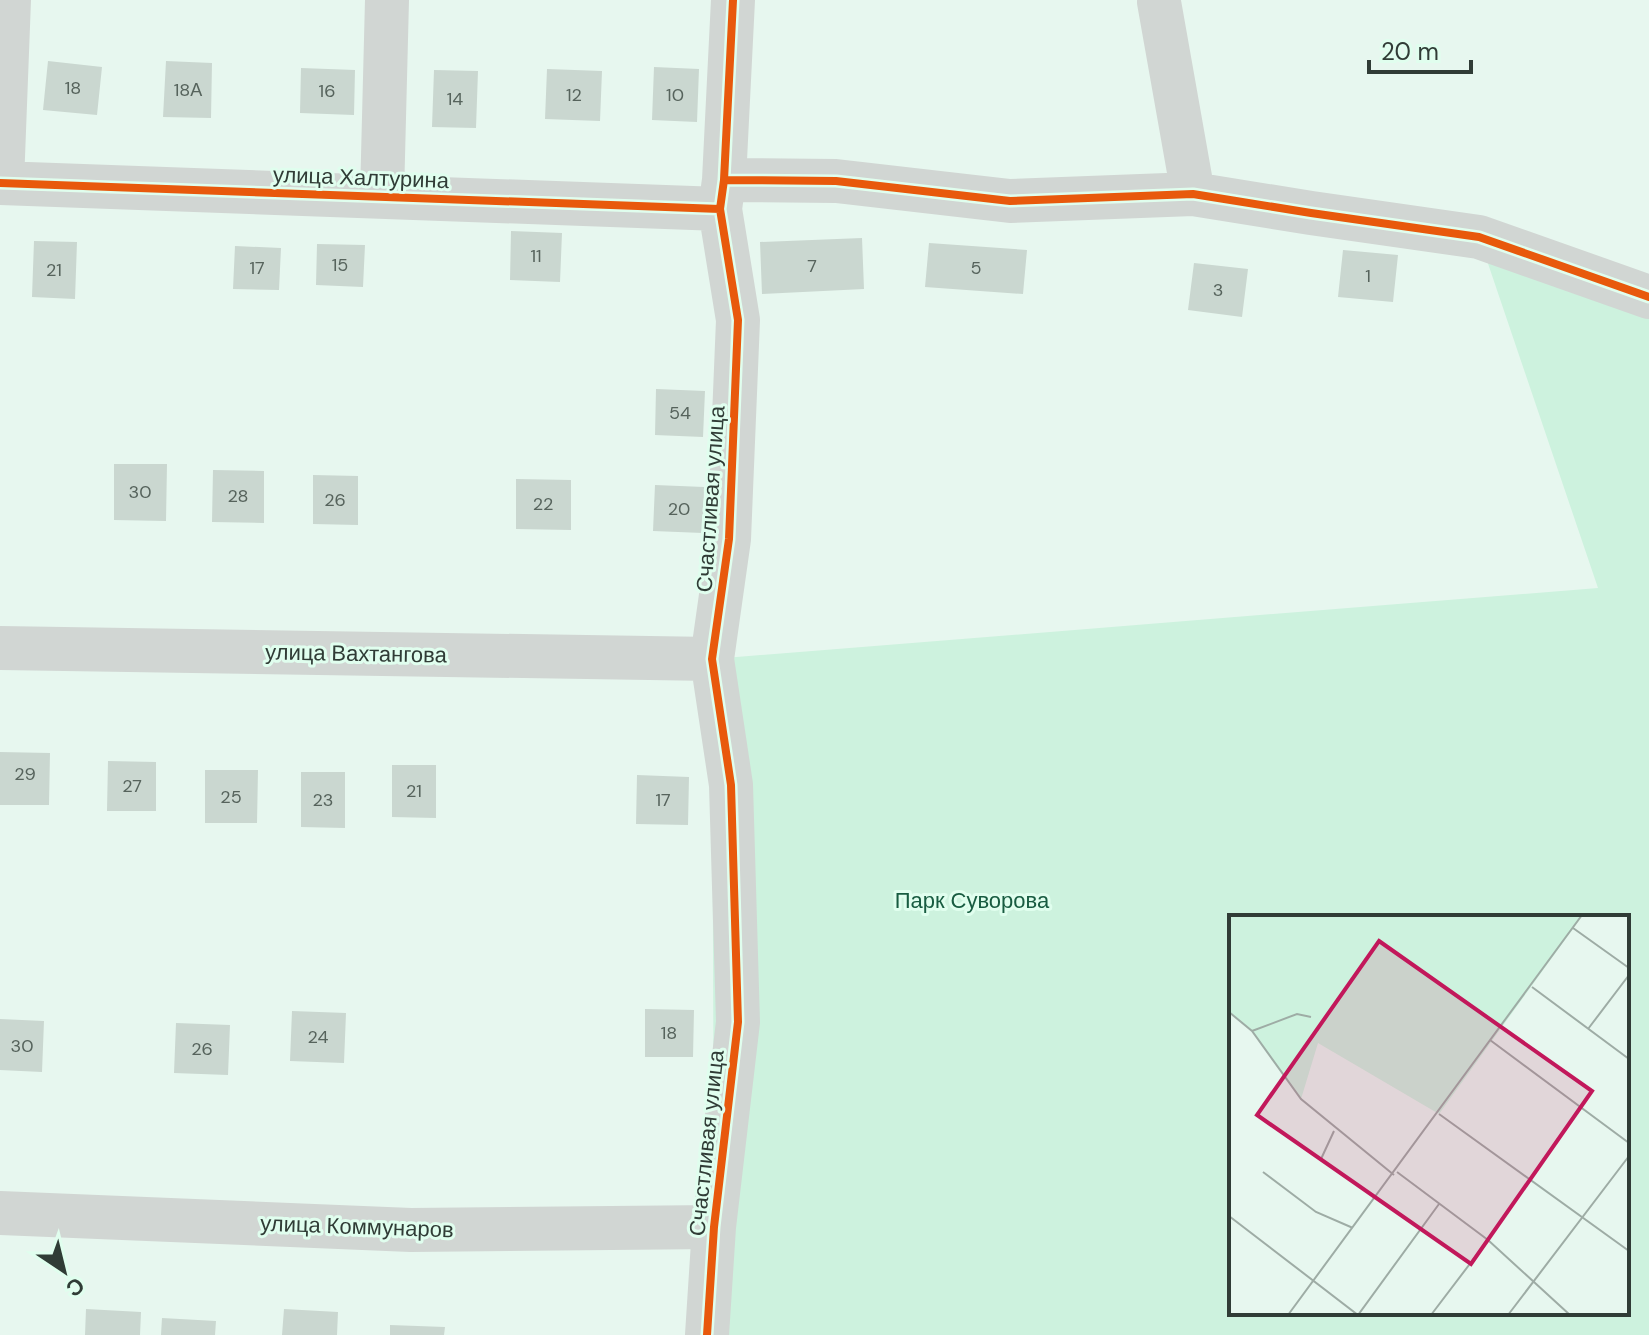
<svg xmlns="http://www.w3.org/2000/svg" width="1649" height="1335" font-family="'DM Sans',sans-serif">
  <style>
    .green { fill: #cdf2de; fill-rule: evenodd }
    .building { fill: #cad7d0 }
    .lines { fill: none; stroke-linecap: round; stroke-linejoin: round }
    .minor { stroke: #d1d6d3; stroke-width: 44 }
    .cycleway-casing { stroke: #e0feee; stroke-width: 13 }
    .cycleway { stroke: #e8590c; stroke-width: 8 }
    .labels { text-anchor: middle; stroke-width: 6; stroke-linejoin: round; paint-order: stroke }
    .number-label { font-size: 18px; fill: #56635c }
    .street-label { font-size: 22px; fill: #303c36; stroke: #e0feee }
    .park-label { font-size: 22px; fill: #185c41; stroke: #e0feee }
    .inset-road { fill: none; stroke: #9eaca5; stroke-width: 2 }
    .view { fill: #c2185b; fill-opacity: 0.15; stroke: #c2185b; stroke-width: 4 }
    .inset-edge { fill: none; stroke: #303c36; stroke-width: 4 }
  </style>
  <rect width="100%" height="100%" fill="#e7f7ef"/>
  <!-- green -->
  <path class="green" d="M1479,237L1649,297V1335H711L714,1227L712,659L1598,588ZM1231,917H1627V1313H1231Z"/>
  <!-- building -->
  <path class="building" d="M48,61L102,67L97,115L43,110Z
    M166,61L212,63L211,118L163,117Z
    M654,67L699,69L697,122L652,120Z
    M301,68L355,70L354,115L300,113Z
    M547,69L602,71L600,121L545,119Z
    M434,70L478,71L476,128L432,127Z
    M511,231L562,233L560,282L510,280Z
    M862,238L864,289L762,294L760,242Z
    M34,241L77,242L75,299L32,297Z
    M929,243L1027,250L1023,294L925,287Z
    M317,244L365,245L363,287L316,285Z
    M235,246L281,248L279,290L233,289Z
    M1343,250L1398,255L1393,302L1338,297Z
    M1194,263L1248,269L1242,317L1188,310Z
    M656,389L705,391L703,437L655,435Z
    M114,464H167L166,521L114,520Z
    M213,470L264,471V523L212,522Z
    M313,475L358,476V525L313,524Z
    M516,479L571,480V530L516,529Z
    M655,485L704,487L703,533L653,531Z
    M0,752L50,753L49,805H0Z
    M108,761L156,762V811H107Z
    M392,765H436V818L392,817Z
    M205,770H258L257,823H205Z
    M301,772H345V828L301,827Z
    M637,775L689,777L688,825L636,824Z
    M645,1009L694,1010L693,1057H645Z
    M292,1011L346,1013L344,1063L290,1061Z
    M0,1019L44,1021L42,1072L0,1070Z
    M176,1023L230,1025L228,1075L174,1073Z
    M86,1309L141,1312L140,1335H85Z
    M284,1309L338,1312L337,1335H282Z
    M162,1318L216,1321L215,1335H161Z
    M390,1325L445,1327L444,1335H390Z"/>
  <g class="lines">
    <!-- minor -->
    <path class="minor" d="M1159,2L1193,194
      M724,180L836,181L1010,201L1193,194L1311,213L1479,237L1649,297
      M0,183L720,209
      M2,183L9,0
      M382,196L387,0
      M0,648L712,659
      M0,1213L411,1230L714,1227
      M707,1335L714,1227L738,1022L731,785L712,659L729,539L738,320L720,209L724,180L733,0"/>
    <defs>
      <path id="cycleway" d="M724,180L836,181L1010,201L1193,194L1311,213L1479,237L1649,297
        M0,183L720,209
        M707,1335L714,1227L738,1022L731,785L712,659L729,539L738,320L720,209L724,180L733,0"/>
    </defs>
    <!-- cycleway casing -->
    <use href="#cycleway" class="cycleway-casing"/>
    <!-- cycleway -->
    <use href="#cycleway" class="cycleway"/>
  </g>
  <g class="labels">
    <!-- number labels -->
    <g class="number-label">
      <text x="73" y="94">18</text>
      <text x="188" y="96">18А</text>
      <text x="327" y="97">16</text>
      <text x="574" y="101">12</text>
      <text x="675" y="101">10</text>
      <text x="455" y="105">14</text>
      <text x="536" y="262">11</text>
      <text x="340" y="271">15</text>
      <text x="812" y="272">7</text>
      <text x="257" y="274">17</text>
      <text x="976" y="274">5</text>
      <text x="54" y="276">21</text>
      <text x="1368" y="282">1</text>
      <text x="1218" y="296">3</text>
      <text x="680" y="419">54</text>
      <text x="140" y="498">30</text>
      <text x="238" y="502">28</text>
      <text x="335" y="506">26</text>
      <text x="543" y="510">22</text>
      <text x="679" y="515">20</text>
      <text x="25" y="780">29</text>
      <text x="132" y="792">27</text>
      <text x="414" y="797">21</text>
      <text x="231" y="803">25</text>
      <text x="323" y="806">23</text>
      <text x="663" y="806">17</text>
      <text x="669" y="1039">18</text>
      <text x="318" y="1043">24</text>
      <text x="22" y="1052">30</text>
      <text x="202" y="1055">26</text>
    </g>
    <!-- street labels -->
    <g class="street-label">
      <text transform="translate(361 177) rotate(2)" y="8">улица Халтурина</text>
      <text transform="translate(710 499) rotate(-86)" y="8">Счастливая улица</text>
      <text transform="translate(356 653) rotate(1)" y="8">улица Вахтангова</text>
      <text transform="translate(706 1143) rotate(-84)" y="8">Счастливая улица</text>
      <text transform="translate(357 1226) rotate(2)" y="8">улица Коммунаров</text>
    </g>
    <!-- park labels -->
    <g class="park-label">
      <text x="972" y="908">Парк Суворова</text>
    </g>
  </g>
  <!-- overview -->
  <g transform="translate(1229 915)">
    <rect width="400" height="400" fill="#e7f7ef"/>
    <path d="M0,0H354L210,199L89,128L72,184L23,116L0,96Z" fill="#cdf2de"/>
    <path class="inset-road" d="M344,13L400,53M303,72L400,144M0,97L23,116L72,184L165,260M359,114L400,60M23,116L68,99L82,102M261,125L400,228M210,199L400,336M92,244L105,216M34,257L87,297L124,313M168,257L259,325L341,400M0,301L129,400L210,289M59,400L353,0M202,400L259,325M279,400L400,241"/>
    <path class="view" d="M150,26L363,176L242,349L28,200Z"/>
    <rect width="400" height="400" class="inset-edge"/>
  </g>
  <!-- north arrow -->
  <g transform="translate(64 1271) rotate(145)" stroke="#e0feee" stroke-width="6" paint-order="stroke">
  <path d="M0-6L14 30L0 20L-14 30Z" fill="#303c36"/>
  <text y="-12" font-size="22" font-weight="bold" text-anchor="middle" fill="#303c36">С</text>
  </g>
  <!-- scale -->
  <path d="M1369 60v12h102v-12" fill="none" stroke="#303c36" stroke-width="4"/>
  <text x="1381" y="60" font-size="24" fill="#303c36" stroke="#e0feee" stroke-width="6" paint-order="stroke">20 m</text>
</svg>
